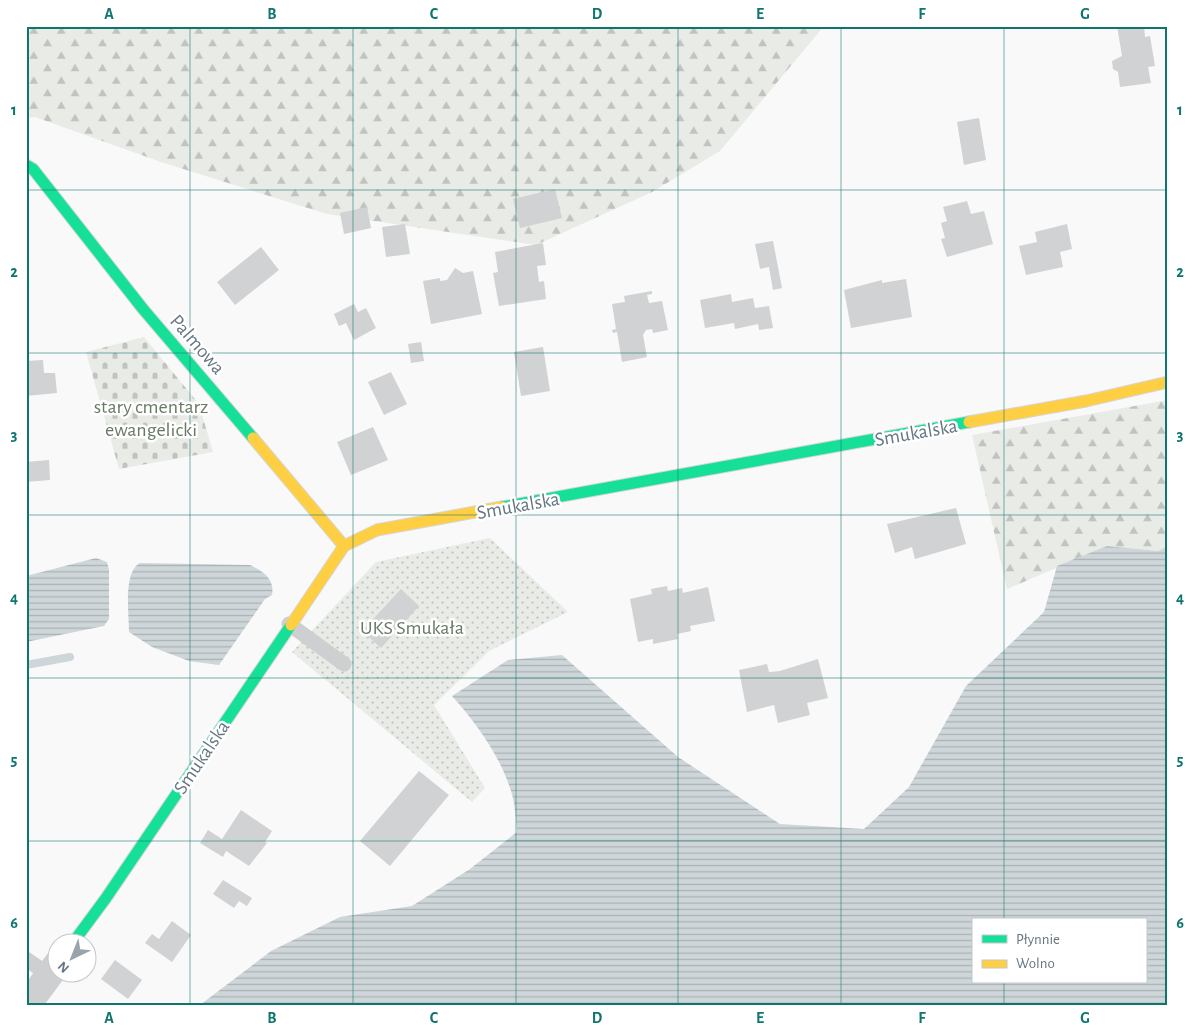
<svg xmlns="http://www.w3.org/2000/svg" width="1194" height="1031" font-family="'Alegreya Sans',sans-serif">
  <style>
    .green { fill: url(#green-dots) }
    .forest { fill: url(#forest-firs) }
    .cemetery { fill: url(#cemetery-stones) }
    .water { fill: url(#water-rules); fill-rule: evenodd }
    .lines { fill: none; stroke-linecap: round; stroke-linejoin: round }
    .stream { stroke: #ced6d9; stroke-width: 8 }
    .building { fill: #d0d2d3 }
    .fast-casing { stroke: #d5d6d7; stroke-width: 13 }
    .slow-casing { stroke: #d5d6d7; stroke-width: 13 }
    .lane { stroke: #cecfd0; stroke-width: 15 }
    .street { stroke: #cecfd0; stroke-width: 28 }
    .fast { stroke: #16e098; stroke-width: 11 }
    .slow { stroke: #ffcf43; stroke-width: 11 }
    .grid { fill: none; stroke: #0f766e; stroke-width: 1; stroke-opacity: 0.55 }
    .labels { text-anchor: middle; stroke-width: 5; stroke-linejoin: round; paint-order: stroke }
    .street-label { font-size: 20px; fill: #657683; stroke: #fff }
    .park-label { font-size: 20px; fill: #687a64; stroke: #fff }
    .neatline { fill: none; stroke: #0f766e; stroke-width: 2 }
    .grid-label { font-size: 16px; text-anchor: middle; font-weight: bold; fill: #0f766e }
  </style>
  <defs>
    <pattern id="green-dots" width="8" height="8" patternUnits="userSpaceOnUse" patternTransform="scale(1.25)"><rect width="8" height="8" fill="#e8ebe6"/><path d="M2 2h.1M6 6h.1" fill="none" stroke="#c0c3c0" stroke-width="1.8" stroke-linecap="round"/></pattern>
    <pattern id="forest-firs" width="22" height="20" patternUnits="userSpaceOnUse" patternTransform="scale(1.25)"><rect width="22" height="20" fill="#e8ebe6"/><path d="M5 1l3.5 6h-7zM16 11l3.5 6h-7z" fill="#c0c3c0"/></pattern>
    <pattern id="cemetery-stones" width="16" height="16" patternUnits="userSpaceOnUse" patternTransform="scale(1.25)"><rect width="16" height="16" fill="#e8ebe6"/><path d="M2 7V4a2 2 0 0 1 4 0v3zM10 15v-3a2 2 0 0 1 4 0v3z" fill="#c0c3c0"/></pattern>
    <pattern id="water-rules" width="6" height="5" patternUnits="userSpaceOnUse" patternTransform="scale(1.25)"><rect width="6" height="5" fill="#ced6d9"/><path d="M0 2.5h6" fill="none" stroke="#abb2b5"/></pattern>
  </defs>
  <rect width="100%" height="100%" fill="#f9f9f9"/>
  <!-- green -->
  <path class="green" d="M490,538L568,612L489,651L434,705L485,788L472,802L292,652L376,562Z"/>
  <!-- forest -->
  <path class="forest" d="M26,26H824L720,151L652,192L536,245L327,214L161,162L35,117L26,118Z
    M1168,400V546L1158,551L1107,546L1007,589L972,435Z"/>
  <!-- cemetery -->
  <path class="cemetery" d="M144,337L199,404L213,452L119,469L86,352Z"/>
  <!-- water -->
  <path class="water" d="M1107,546L1158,551L1168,546V1005H200L271,951L340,917L412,906L470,869L517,832C516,820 515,805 512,794C501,757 477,724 452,696L508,660L562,655L678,757L780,824L864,829L909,787L966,686L1044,612L1057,566ZM973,920H1145V982H973Z
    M96,558L107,562L109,570V619L104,626L26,642V576Z
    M140,563L250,565C263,571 275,579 272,595L265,599L219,665L189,661L152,647L129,632C129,613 123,572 140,563Z"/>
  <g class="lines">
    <!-- stream -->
    <path class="stream" d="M26,665L70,657"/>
  </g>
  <!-- building -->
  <path class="building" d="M1117,26H1144L1145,37L1150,36L1155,66L1148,67L1151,83L1120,87L1118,72L1113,69L1112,61L1122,56Z
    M979,118L986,160L964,165L957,122Z
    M555,189L562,218L520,228L513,199Z
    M967,201L971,214L984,211L993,244L947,257L941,239L945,238L941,223L947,221L943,207Z
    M367,207L371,228L344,234L340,213Z
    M405,224L410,254L386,257L382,227Z
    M1067,224L1072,249L1060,252L1063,267L1026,275L1019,246L1037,242L1035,232Z
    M773,241L782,288L773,290L769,267L760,269L755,244Z
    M543,243L546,265L537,266L539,282L544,281L546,299L499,306L493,273L498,272L495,252Z
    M261,247L279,270L235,305L217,282Z
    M455,268L463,273L473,271L482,314L431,324L423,281L440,278V281L447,280Z
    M906,279L912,317L851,328L844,290L882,280V283Z
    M652,291V294L647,295L649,303L662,301L668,330L653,333L652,329L646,330L643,335L647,357L622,362L617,332L613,333L612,330L616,329L612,304L625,302L624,296Z
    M731,294L732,302L753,298L755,308L769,306L773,328L759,330L758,324L735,329L734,323L705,328L700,300Z
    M354,304L358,312L366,308L376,328L354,340L346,323L339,326L334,314Z
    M421,342L424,361L411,363L408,344Z
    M543,347L550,391L521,396L514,352Z
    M43,360L44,373H55L57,393L26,396V361Z
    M391,372L407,404L384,415L368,382Z
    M373,427L388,460L351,475L337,442Z
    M49,460L50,480L26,482V462Z
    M956,508L966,544L915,559L912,547L895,553L887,524Z
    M667,586L668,591L682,588L683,593L708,587L715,621L690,626L691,631L677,634L678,639L653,644V639L638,642L630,599L652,594L651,589Z
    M401,589L419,606L381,648L362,631Z
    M818,659L828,698L807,703L810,715L778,723L774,705L747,712L739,670L767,664L769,672L780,671Z
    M419,771L449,795L390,866L360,841Z
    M241,810L272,831L265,842L267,843L249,866L226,851L223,857L200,843L208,830L222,839Z
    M223,880L252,898L247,906L239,901L234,908L213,894Z
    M172,921L191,935L172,962L145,943L152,934L159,939Z
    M115,960L142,980L128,999L101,979Z"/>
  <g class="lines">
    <defs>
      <path id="fast" d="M26,165L33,169L143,309L253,438
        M502,507L969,422
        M72,944L106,898L291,625"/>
      <path id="slow" d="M969,422L1086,401L1168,382
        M253,438L344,546
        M291,625L344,546L377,530L502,507"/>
    </defs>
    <!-- fast casing -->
    <use href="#fast" class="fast-casing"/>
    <!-- slow casing -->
    <use href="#slow" class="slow-casing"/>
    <!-- lane -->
    <path class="lane" d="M289,624L344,664
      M26,959L49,975"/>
    <!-- street -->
    <path class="street" d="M27,1005L58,963"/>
    <!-- fast -->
    <use href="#fast" class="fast"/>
    <!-- slow -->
    <use href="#slow" class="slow"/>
  </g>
  <!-- grid -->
  <path class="grid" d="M190,26V1005M353,26V1005M516,26V1005M678,26V1005M841,26V1005M1004,26V920M26,190H1168M26,353H1168M26,515H1168M26,678H1168M26,841H1168M1004,982V1005"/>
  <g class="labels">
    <!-- street labels -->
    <g class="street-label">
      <text transform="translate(198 344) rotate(49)" y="7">Palmowa</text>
      <text transform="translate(916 432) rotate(-10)" y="7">Smukalska</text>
      <text transform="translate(518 505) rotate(-10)" y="7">Smukalska</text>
      <text transform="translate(201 757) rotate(-56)" y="7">Smukalska</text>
    </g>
    <!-- park labels -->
    <g class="park-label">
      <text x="151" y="413">stary cmentarz<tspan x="151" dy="23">ewangelicki</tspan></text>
      <text x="412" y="634">UKS Smukała</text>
    </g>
  </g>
  <!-- border -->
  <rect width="1194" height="1031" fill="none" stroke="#ffffff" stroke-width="55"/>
  <!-- legend -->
  <rect x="972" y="918" width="175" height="65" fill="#ffffff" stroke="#c1c8cd"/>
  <rect x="982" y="935" width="25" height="8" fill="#16e098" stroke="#c1c8cd"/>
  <text x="1016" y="944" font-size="15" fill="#657683">Płynnie</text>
  <rect x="982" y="960" width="25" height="8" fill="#ffcf43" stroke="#c1c8cd"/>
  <text x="1016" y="968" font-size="15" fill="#657683">Wolno</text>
  <!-- north arrow -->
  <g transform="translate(72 958) rotate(223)"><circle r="24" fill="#ffffff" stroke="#c1c8cd"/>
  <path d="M0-4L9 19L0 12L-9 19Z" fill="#99a4ac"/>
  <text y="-8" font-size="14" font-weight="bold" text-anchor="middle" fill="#657683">N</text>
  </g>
  <rect x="28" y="28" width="1138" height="976" class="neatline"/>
  <g class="grid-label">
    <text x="109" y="19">A</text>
    <text x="272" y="19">B</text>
    <text x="434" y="19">C</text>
    <text x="597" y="19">D</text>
    <text x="760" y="19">E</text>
    <text x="922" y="19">F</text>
    <text x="1085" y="19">G</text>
    <text x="14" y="115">1</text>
    <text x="1180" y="115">1</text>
    <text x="14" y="277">2</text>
    <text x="1180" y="277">2</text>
    <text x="14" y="440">3</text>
    <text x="1180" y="440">3</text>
    <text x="14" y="603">4</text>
    <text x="1180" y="603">4</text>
    <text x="14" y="765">5</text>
    <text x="1180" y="765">5</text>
    <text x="14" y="928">6</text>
    <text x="1180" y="928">6</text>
    <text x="109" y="1023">A</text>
    <text x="272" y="1023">B</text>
    <text x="434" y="1023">C</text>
    <text x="597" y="1023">D</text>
    <text x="760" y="1023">E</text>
    <text x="922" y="1023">F</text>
    <text x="1085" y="1023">G</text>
  </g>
</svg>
